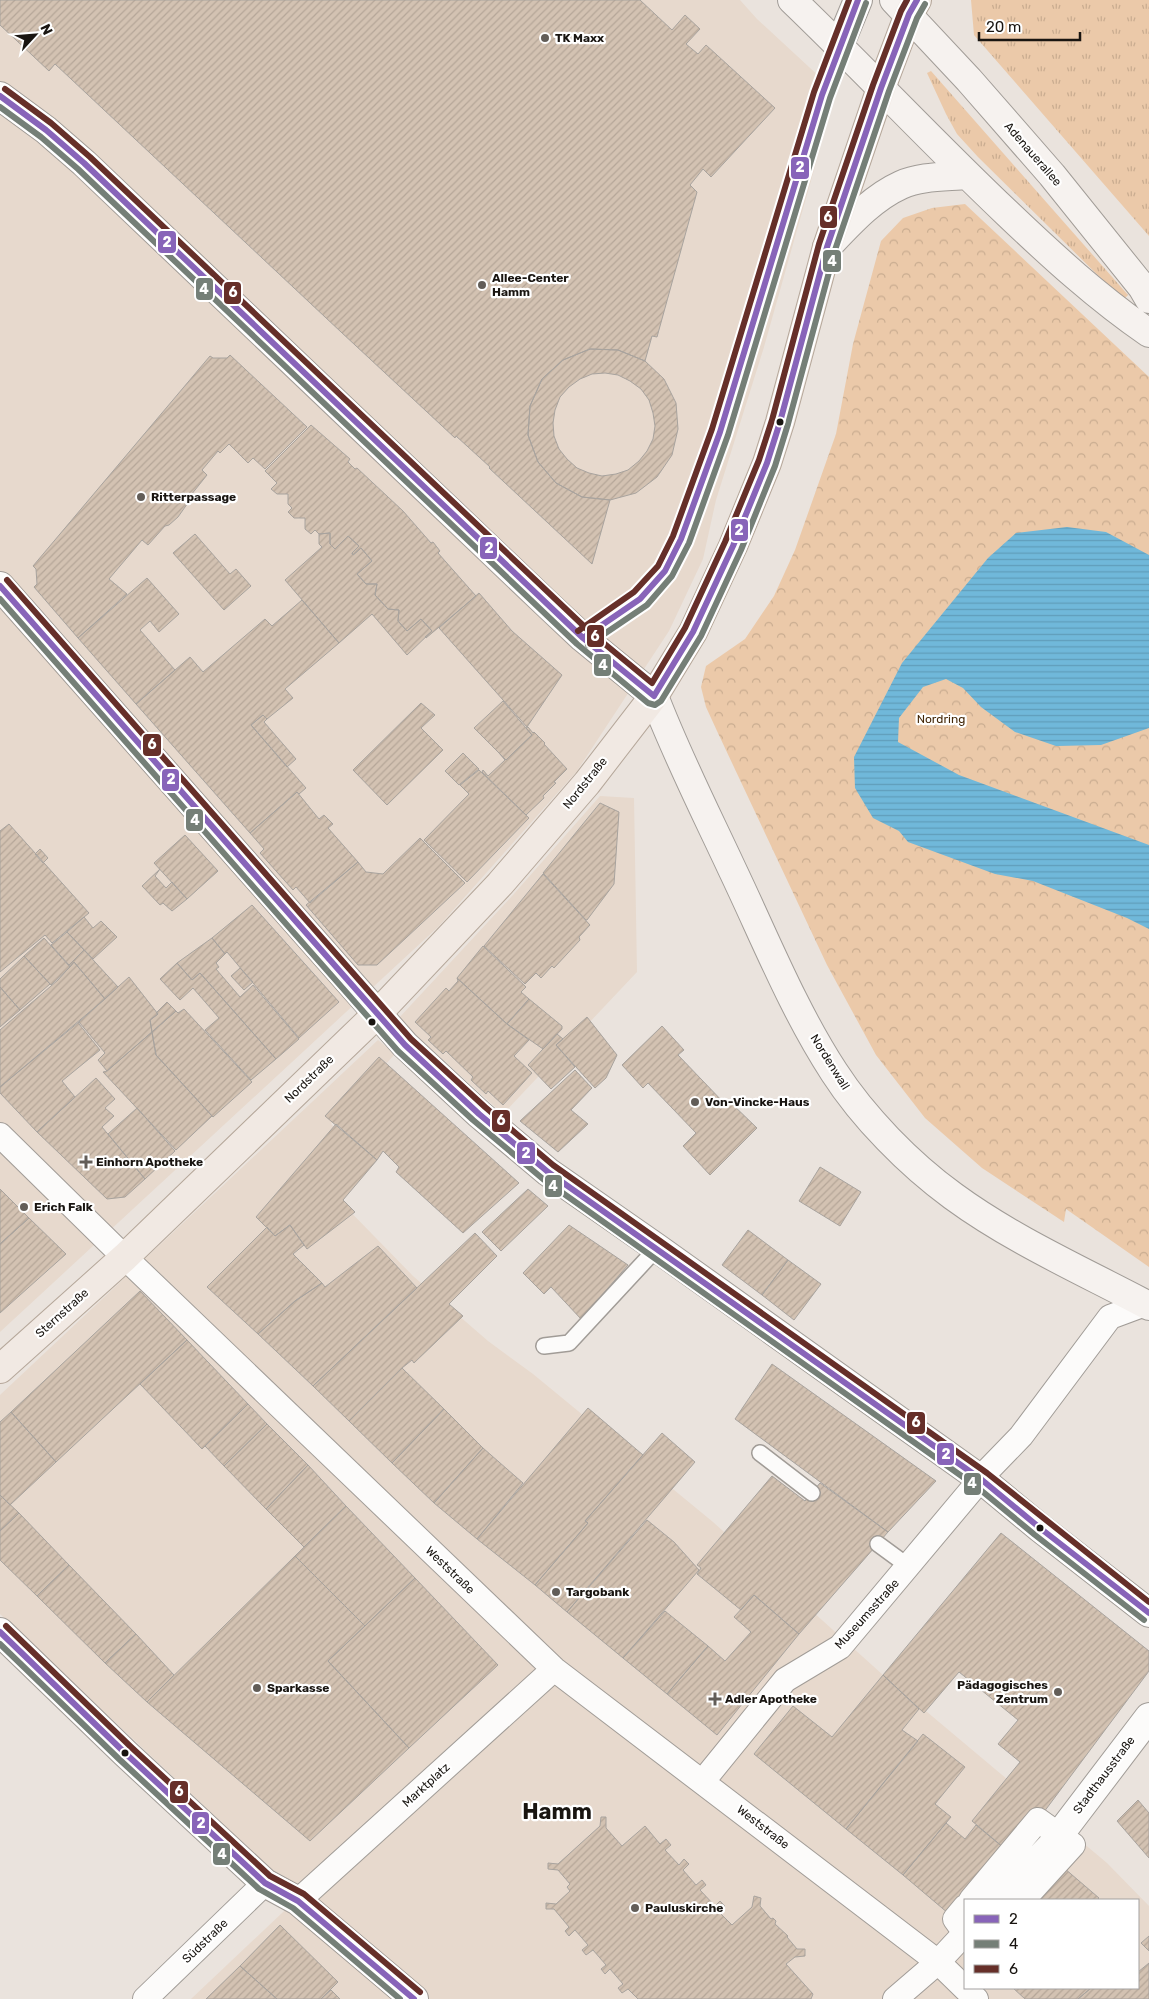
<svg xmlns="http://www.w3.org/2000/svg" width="1149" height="1999" font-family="Rubik,sans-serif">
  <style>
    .built { fill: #e7d9cd; fill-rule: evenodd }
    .grass { fill: url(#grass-tufts) }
    .park { fill: url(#park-crowns) }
    .water { fill: url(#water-rules) }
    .building { fill: url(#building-hatch); stroke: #a8a39e; fill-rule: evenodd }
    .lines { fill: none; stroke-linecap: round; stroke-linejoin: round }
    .service-casing { stroke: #a19c97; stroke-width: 18 }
    .pedestrian-casing { stroke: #a19c97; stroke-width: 26 }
    .minor-casing { stroke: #a19c97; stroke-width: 30 }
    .tertiary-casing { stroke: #a19c97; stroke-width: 30 }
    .secondary-casing { stroke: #a19c97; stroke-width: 30 }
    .primary-casing { stroke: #b5a79a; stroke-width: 30 }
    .service { stroke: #fcfbfa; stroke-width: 15 }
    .pedestrian { stroke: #fcfbfa; stroke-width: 24 }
    .minor { stroke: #fcfbfa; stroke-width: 28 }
    .tertiary { stroke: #fcfbfa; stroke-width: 28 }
    .secondary { stroke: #f6f2ef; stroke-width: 28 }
    .primary { stroke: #f1e9e3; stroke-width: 28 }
    .bus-1-casing { stroke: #fff; stroke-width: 10 }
    .bus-2-casing { stroke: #fff; stroke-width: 10 }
    .bus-3-casing { stroke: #fff; stroke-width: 10 }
    .bus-1 { stroke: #8864b9; stroke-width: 6 }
    .bus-2 { stroke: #757f77; stroke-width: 6 }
    .bus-3 { stroke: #662f29; stroke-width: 6 }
    .poi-dot { fill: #625d58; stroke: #fff; stroke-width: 2 }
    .bus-dot { fill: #191511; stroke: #fff; stroke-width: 2 }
    .labels { text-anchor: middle; stroke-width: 4.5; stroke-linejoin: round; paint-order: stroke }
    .poi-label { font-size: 12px; font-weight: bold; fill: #191511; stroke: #fff; text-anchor: start }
    .street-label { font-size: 12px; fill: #191511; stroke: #fff }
    .park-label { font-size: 12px; fill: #442808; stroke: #fff }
    .town-label { font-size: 22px; font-weight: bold; fill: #191511; stroke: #fff }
    .line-badge { stroke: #fff; stroke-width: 2 }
    .badge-label { font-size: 14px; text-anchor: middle; font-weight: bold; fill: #fff }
  </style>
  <defs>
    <pattern id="grass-tufts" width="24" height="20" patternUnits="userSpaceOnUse" patternTransform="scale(1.25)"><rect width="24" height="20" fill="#ebc9a9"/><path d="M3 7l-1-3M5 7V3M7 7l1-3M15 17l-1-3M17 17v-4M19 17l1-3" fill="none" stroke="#c9ac90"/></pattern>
    <pattern id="park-crowns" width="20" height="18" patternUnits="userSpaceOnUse" patternTransform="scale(1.25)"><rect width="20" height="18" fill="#ebc9a9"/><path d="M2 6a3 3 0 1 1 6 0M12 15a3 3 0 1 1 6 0" fill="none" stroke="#c9ac90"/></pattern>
    <pattern id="water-rules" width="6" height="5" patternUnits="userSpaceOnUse" patternTransform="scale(1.25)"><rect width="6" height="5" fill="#70b8da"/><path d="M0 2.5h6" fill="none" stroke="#609dba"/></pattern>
    <pattern id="building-hatch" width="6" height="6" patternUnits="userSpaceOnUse" patternTransform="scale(1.25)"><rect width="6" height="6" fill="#d3c2b2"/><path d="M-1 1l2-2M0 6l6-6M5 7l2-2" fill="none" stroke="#b5a698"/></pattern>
  </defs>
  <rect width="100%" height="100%" fill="#eae3dd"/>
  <!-- built -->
  <path class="built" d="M0,0H740L757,19L836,92L764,347L716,500L703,559L669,631L577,771L438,927L0,1332Z
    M600,796L634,798L637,972L503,1114L398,1019L513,895Z
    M378,1040L395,1054L331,1124L367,1159L334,1195L413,1276L488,1341L533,1374L713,1522L883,1675L1107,1863L1149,1906V1999H191L300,1896L0,1614V1395ZM965,1900H1138V1988H965Z"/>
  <!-- grass -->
  <path class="grass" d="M971,0H1149V236L974,35Z
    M931,71L1128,295L1123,300L978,157L957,134L946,114L927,73Z"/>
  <!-- park -->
  <path class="park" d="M965,204L1149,377V1267L1066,1209L1064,1222L982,1168L925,1118L876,1055L827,965L717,731L706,707L701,687L706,666L745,639L774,596L795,550L836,434L853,344L881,241L903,218L932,208Z"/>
  <!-- water -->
  <path class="water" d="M1067,527L1106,532L1149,555V728L1101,745L1056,746L1015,732L981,707L963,688L946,679L923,687L899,718L898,742L959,775L1149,845V929L1127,918L1033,881L995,874L908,842L899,831L873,818L855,788L854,757L902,663L988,558L1016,533Z"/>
  <!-- building -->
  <path class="building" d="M0,0H640L672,30L685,15L700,29L686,44L698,54L706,45L775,108L711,177L703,169L690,185L697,192L657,337L652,336L645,361L618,350L590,349L563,360L542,379L530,406L528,435L538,462L556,483L582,497L610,500L592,564L489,468L490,467L456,436L455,438L341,332L55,64L49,71L0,25Z
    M590,349L618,350L645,361L664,379L676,403L678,429L672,455L657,477L636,493L610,500L582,497L556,483L538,462L528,435L530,406L542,379L563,360ZM605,373L618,375L630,381L641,389L649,400L653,413L655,426L653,439L647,451L639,461L628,470L616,474L602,476L589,473L577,468L567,459L559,449L554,436L553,423L555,410L560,397L569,387L580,379L592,374Z
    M230,355L307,427L265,469L253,458L248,463L229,444L220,453L218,451L202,470L207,475L191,495L190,500L178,517L169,525L165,526L148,545L142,540L109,579L127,594L78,638L34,587L37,584L36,569L33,566L210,356L213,358H227Z
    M311,425L350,459L348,462L355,469L357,468L403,511L431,543L433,542L440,551L438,553L476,596L426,638L425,637L432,631L421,619L407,631L398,621L399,610L388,609L375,595L377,584H366L357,574L372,561L361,548L353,555L352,553L359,546L348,536L335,549L330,544V533L319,534L315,530L311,534L305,529V518H294L288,512L292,508L288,504V494H277L271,489L277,483L265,471Z
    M330,533V544L335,549L348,536L359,546L352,553L353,555L361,548L372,561L357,574L366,584H377L375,595L388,609L399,610L398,621L407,631L421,619L432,631L407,655L372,614L339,643L285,580L322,547L319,544V534Z
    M195,534L230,574L236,569L251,586L224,610L173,553Z
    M147,578L179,614L159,632L150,621L140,630L175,670L136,704L78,638Z
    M479,593L512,631L562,675L527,727L439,628Z
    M302,600L339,643L285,689L293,698L267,719L263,715L251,725L306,788L299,794L297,792L250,833L136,704L190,657L203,672L265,619L272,626Z
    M503,701L532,735L506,760L474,728Z
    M421,703L435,715L421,728L443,750L387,805L353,770Z
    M263,715L267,719L264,722L296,759L287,767L251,725Z
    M528,727L533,733L534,732L545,743L544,744L567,769L554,782L556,783L543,796L544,798L526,815L482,772L483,770L488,776L505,760L499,753L506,760L532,735L526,728Z
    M463,753L479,769L459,785L445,771Z
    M479,770L529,818L467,882L424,840L469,794L460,785Z
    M297,792L319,819L324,815L333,824L328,828L358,862L310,903L296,887L293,890L260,853L264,849L250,833Z
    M600,803L619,812L614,884L587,920H586L543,873Z
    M9,824L89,913L52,943L45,935L0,972V831Z
    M185,835L218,871L187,899L154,863Z
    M420,838L465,883L377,965H358L306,905L358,862L366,872L383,874Z
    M40,849L48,858L43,863L35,854Z
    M160,869L155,876L166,888L172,882L187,899L172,911L163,903L160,905L142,886Z
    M543,874L590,925L579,937L580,940L554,968L552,966L541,978L536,973L525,984L484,946Z
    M252,905L339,1002L299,1038L227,952L225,954L212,938Z
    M84,917L93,928L101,921L117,937L93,959L67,932Z
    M67,932L84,950L69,965L51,945Z
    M44,938L70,967L51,985L24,956Z
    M212,938L225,954L216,963L219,967L216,969L240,997L253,985L299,1039L276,1059L200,973L192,980L177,963Z
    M483,946L526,987L521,992L529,999L507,1024L457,978Z
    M84,950L118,987L105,999L74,962L70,967L69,965Z
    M24,956L50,984L20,1010L0,987V979Z
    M74,962L105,999L0,1087V1030L58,980Z
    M177,963L192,980L200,973L276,1059L251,1080L205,1030L219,1018L193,988L180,1000L160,979Z
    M240,968L253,982L244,990L231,976Z
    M129,977L158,1014L150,1020L152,1032L107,1071L98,1060L105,1053L79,1022Z
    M457,978L507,1024L529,1040L514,1056L532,1073L503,1105L488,1091L486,1094L471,1080L473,1077L446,1051L443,1054L428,1040L431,1037L415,1022L446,988L449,991L458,981Z
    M0,987L20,1010L0,1027Z
    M529,999L562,1026V1029L543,1049L507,1024Z
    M167,1002L176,1011L152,1032L150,1020L158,1014L156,1013Z
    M184,1009L252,1082L213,1117L156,1055L152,1032L176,1011L178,1013Z
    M587,1017L617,1055L606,1078L595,1088L556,1045Z
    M79,1022V1024L100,1050L62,1081L75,1097L37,1132L0,1093V1087Z
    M662,1026L684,1050L678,1055L725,1104L728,1100L757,1128L710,1175L683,1146L696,1133L648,1083L643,1088L622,1065Z
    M152,1032L156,1055L212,1116L176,1150L103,1072L107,1071Z
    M557,1034L563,1039L556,1045L575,1067L551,1089L528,1065Z
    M379,1057L519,1183L463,1233L396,1172L399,1167L383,1151L377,1160L325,1116Z
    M575,1070L592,1088L571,1110L588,1124L558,1152L520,1121Z
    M96,1078L115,1099L105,1108L114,1116L102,1127L145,1179L125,1197L107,1199L37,1132Z
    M137,1108L175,1151L145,1179L108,1134Z
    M336,1124L377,1160L343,1200L355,1212L307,1249L290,1225L275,1236L256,1217Z
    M820,1167L861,1192L840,1226L799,1201Z
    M0,1189L29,1218L0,1244Z
    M528,1189L548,1206L501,1251L482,1232Z
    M29,1218L66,1254L0,1313V1244Z
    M290,1225L304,1245L293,1254L322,1283L295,1301L258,1334L207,1287L267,1227L275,1236Z
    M569,1225L628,1265L581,1319L551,1287L544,1294L523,1273Z
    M748,1230L788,1260L762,1295L722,1265Z
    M475,1233L497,1256L449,1304L463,1316L414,1363L412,1360L402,1368L349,1421L313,1386Z
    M378,1246L417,1288L313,1386L258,1334L295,1301L322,1283L325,1287Z
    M788,1260L821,1284L794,1320L762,1295Z
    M140,1291L187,1340L56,1462L11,1412Z
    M187,1340L248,1404L202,1449L140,1384Z
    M772,1364L936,1481L888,1532L735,1419Z
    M402,1368L444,1409L392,1463L349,1421Z
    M248,1404L267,1424L224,1466L205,1446Z
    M588,1408L643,1455L585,1521L588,1523L535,1585L477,1539Z
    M444,1409L483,1448L434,1503L392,1463Z
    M11,1412L56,1462L10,1505L0,1495V1422Z
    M267,1424L308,1465L266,1509L224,1466Z
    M662,1433L695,1462L567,1612L535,1585L588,1523L585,1521Z
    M483,1448L523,1483L477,1539L434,1503Z
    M308,1465L346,1506L304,1547L266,1509Z
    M772,1476L805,1501L820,1483L888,1532L799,1634L754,1595L741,1610L697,1574L701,1568L697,1565Z
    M0,1495L19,1513L0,1531Z
    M346,1506L415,1578L365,1626L295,1556Z
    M19,1513L69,1565L37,1596L0,1560V1531Z
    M647,1520L674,1542L699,1570L623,1658L567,1612Z
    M1001,1533L1149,1651V1671L1038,1820L1010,1853L972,1821L1020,1762L998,1744L1018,1720L959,1672L924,1713L883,1675Z
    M295,1556L365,1626L328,1661L409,1748L310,1841L147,1702Z
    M69,1565L136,1634L105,1663L37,1596Z
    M415,1578L498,1665L409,1748L328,1661Z
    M754,1595L799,1634L717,1735L667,1694L708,1646L725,1661L751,1632L734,1617Z
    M665,1611L708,1646L667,1694L623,1658Z
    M136,1634L174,1675L147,1702L105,1663Z
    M883,1675L919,1709L902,1730L918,1741L846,1829L754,1754L793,1706L832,1737Z
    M923,1734L965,1767L935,1804L951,1817L903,1875L846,1829Z
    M1138,1800L1149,1813V1858L1117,1821Z
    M601,1817H606V1828L622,1846L645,1826L660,1844L666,1839L671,1845L665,1850L679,1865L684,1859L689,1864L683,1870L696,1885L702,1880L706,1885L700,1890L715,1906L720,1901L725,1906L719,1912L732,1925L752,1907L754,1896L761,1898L760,1906L771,1919L773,1918L776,1921L775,1924L788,1936L787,1937L797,1949H805V1956L795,1957L786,1964L813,1994L811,1999H638L628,1989L622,1993L618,1988L623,1984L610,1969L605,1974L601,1969L606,1965L593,1950L586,1955L582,1950L588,1945L575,1930L569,1936L565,1931L569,1927L554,1909H546V1903L556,1904L570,1891L567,1887L570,1884L558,1870L548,1869V1863L558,1864L600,1826Z
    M946,1823L965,1839L976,1825L1010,1853L955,1919L903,1875Z
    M1057,1862L1099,1898L1097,1900H1023Z
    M280,1925L338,1982L321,1999H277L240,1966Z
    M1149,1936V1951L1141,1943Z
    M1149,1963V1999H1078L1091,1988H1138V1972Z
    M240,1966L277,1999H206Z
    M1013,1988H1091L1078,1999H1025Z
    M331,1990L340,1999H321Z"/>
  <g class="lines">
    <defs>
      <path id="service" d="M583,638L640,599L665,571L681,539L720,432L822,95L839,46
        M544,1346L569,1343L657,1248
        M760,1453L812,1493
        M878,1544L908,1566"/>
      <path id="pedestrian" d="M0,1135L114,1247L554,1669L938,1962L976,1999
        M703,1781L785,1680L840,1647L990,1468L1021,1436L1110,1317L1145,1304
        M971,1900L1038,1820L1073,1845L1023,1900
        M997,1900L1060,1834
        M298,1901L554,1669
        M965,1907L955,1919L965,1933
        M145,1999L265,1883
        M895,1999L938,1962L965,1933"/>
      <path id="minor" d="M0,96L46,130L84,163L549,606L583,638L654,696
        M0,586L405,1045L479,1114L548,1172L657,1248L982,1480L1040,1528L1149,1613
        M1060,1834L1149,1717"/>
      <path id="tertiary" d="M0,1632L125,1753L265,1883L298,1901L414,1999"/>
      <path id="secondary" d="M792,0C865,70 934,144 1007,213C1052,256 1098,298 1149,333
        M894,0L969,80L1052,175L1142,287L1149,299
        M839,46L858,0
        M827,247C849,224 872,198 901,185C920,176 946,177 967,175
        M654,696C677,756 706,813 733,871C765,938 793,1009 834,1072C863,1117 909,1164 953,1196C1013,1240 1083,1271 1149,1306"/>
      <path id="primary" d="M0,1369L125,1257L377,1014L500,884L587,783L654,696L693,632L733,546L767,463L780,422L827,247L881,88L909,14L917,0"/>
    </defs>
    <!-- service casing -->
    <use href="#service" class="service-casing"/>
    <!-- pedestrian casing -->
    <use href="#pedestrian" class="pedestrian-casing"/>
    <!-- minor casing -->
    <use href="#minor" class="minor-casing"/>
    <!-- tertiary casing -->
    <use href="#tertiary" class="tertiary-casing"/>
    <!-- secondary casing -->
    <use href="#secondary" class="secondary-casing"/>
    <!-- primary casing -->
    <use href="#primary" class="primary-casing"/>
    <!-- service -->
    <use href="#service" class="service"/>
    <!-- pedestrian -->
    <use href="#pedestrian" class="pedestrian"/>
    <!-- minor -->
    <use href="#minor" class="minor"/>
    <!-- tertiary -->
    <use href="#tertiary" class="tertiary"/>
    <!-- secondary -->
    <use href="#secondary" class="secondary"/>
    <!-- primary -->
    <use href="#primary" class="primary"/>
    <defs>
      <path id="bus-1" d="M0,96L46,130L84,163L583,638L654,696
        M0,586L405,1045L479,1114L548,1172L982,1480L1040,1528L1149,1613
        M583,638L640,599L665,571L681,539L720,432L822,95L858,0
        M654,696L693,632L733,546L767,463L780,422L827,247L881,88L909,14L917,0
        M0,1632L125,1753L265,1883L298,1901L414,1999"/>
      <path id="bus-2" d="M0,107L41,137L78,169L577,644L648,703L655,705L661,701L701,636L741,550L775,466L788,424L835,250L889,91L917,18L925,4
        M0,599L398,1051L473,1120L543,1179L977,1487L1035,1535L1144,1620
        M588,645L647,605L672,576L689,543L728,435L830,98L866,3
        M0,1644L119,1759L259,1889L293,1908L400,1999"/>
      <path id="bus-3" d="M5,89L51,123L90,157L589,631L652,683L685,628L725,542L759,460L772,420L819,244L873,85L901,11L907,0
        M7,580L411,1039L485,1107L553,1165L987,1473L1149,1602
        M578,631L634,592L658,566L673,536L712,429L814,92L849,0
        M6,1626L131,1747L270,1876L304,1894L420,1992"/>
    </defs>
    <!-- bus-1 casing -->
    <use href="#bus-1" class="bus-1-casing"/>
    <!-- bus-2 casing -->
    <use href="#bus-2" class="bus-2-casing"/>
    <!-- bus-3 casing -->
    <use href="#bus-3" class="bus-3-casing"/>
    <!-- bus-1 -->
    <use href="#bus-1" class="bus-1"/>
    <!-- bus-2 -->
    <use href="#bus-2" class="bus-2"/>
    <!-- bus-3 -->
    <use href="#bus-3" class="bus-3"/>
  </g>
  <!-- markers -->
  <g class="poi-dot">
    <circle cx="545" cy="38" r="5"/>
    <circle cx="482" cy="285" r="5"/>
    <circle cx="141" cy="497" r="5"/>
    <circle cx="695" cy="1102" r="5"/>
    <path d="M83.5 1154.5h5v5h5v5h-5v5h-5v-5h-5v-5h5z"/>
    <circle cx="24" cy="1207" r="5"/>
    <circle cx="556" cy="1592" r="5"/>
    <circle cx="257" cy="1688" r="5"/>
    <circle cx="1058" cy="1692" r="5"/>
    <path d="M712.5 1691.5h5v5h5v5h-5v5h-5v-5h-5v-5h5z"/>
    <circle cx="635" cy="1908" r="5"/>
  </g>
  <g class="bus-dot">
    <circle cx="780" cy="422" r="4.5"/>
    <circle cx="372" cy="1022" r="4.5"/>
    <circle cx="1040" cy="1528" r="4.5"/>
    <circle cx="125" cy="1753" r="4.5"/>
  </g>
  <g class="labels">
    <!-- poi labels -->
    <g class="poi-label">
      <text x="555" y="42">TK Maxx</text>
      <text x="492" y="282">Allee-Center<tspan x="492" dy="14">Hamm</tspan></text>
      <text x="151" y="501">Ritterpassage</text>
      <text x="705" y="1106">Von-Vincke-Haus</text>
      <text x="96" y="1166">Einhorn Apotheke</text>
      <text x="34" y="1211">Erich Falk</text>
      <text x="566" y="1596">Targobank</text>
      <text x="1048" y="1689" text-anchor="end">Pädagogisches<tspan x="1048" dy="14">Zentrum</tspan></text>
      <text x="267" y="1692">Sparkasse</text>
      <text x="725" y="1703">Adler Apotheke</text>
      <text x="645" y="1912">Pauluskirche</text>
    </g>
    <!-- street labels -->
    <g class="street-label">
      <text transform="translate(1033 154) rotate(49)" y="4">Adenauerallee</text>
      <text transform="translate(585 783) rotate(-51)" y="4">Nordstraße</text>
      <text transform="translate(830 1062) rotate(58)" y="4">Nordenwall</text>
      <text transform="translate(309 1079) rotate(-44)" y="4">Nordstraße</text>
      <text transform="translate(62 1313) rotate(-42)" y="4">Sternstraße</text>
      <text transform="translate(450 1570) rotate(44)" y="4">Weststraße</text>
      <text transform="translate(867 1614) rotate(-48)" y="4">Museumsstraße</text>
      <text transform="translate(1104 1775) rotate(-53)" y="4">Stadthausstraße</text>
      <text transform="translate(426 1785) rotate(-42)" y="4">Marktplatz</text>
      <text transform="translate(763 1827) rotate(38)" y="4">Weststraße</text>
      <text transform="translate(205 1941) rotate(-44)" y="4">Südstraße</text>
    </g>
    <!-- park labels -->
    <g class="park-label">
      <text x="941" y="723">Nordring</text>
    </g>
    <!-- town labels -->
    <g class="town-label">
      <text x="557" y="1819">Hamm</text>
    </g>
  </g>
  <g class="line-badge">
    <rect x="790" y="156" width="20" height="24" rx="5" fill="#8864b9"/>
    <rect x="819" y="205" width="19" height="24" rx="5" fill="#662f29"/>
    <rect x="157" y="230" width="20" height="24" rx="5" fill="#8864b9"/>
    <rect x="822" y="249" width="20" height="24" rx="5" fill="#757f77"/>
    <rect x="195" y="277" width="19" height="24" rx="5" fill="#757f77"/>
    <rect x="223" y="281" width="19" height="24" rx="5" fill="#662f29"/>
    <rect x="730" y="518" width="19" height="24" rx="5" fill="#8864b9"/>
    <rect x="479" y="536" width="19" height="24" rx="5" fill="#8864b9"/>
    <rect x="586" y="624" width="19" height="24" rx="5" fill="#662f29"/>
    <rect x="593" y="653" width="19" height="24" rx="5" fill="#757f77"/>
    <rect x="142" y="733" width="20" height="24" rx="5" fill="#662f29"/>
    <rect x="161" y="768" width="19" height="24" rx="5" fill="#8864b9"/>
    <rect x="185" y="808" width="19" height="24" rx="5" fill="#757f77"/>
    <rect x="491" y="1109" width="20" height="24" rx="5" fill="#662f29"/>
    <rect x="516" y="1141" width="20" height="24" rx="5" fill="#8864b9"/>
    <rect x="544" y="1174" width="19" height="24" rx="5" fill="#757f77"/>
    <rect x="906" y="1411" width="20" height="24" rx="5" fill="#662f29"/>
    <rect x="936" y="1442" width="19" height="24" rx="5" fill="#8864b9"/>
    <rect x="963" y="1472" width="19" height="24" rx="5" fill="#757f77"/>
    <rect x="169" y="1780" width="20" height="24" rx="5" fill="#662f29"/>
    <rect x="191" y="1811" width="19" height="24" rx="5" fill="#8864b9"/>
    <rect x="212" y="1842" width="19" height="24" rx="5" fill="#757f77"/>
  </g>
  <g class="badge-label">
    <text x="800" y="172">2</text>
    <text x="828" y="222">6</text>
    <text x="167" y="247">2</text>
    <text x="832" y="266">4</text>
    <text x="204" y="294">4</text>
    <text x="233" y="297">6</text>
    <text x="739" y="535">2</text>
    <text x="489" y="553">2</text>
    <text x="595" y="641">6</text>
    <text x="603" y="670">4</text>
    <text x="152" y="749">6</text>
    <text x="171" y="784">2</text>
    <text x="195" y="825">4</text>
    <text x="501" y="1125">6</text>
    <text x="526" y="1158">2</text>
    <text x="553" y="1191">4</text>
    <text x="916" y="1427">6</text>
    <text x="946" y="1459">2</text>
    <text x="972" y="1488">4</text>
    <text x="179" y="1796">6</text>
    <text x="201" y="1828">2</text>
    <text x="222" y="1859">4</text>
  </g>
  <!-- legend -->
  <rect x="964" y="1899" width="175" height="90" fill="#ffffff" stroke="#a3a1a0"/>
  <rect x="974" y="1915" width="25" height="8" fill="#8864b9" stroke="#a3a1a0"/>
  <text x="1009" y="1924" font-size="15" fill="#191511">2</text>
  <rect x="974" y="1940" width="25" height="8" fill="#757f77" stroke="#a3a1a0"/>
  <text x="1009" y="1949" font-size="15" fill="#191511">4</text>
  <rect x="974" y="1965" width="25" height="8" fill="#662f29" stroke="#a3a1a0"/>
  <text x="1009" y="1974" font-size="15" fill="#191511">6</text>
  <!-- north arrow -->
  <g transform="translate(35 35) rotate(64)" stroke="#ffffff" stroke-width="4" paint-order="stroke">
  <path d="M0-4L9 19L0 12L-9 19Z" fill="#191511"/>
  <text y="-8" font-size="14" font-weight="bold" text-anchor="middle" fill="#191511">N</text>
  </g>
  <!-- scale -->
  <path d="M979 32v8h101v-8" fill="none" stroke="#191511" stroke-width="2.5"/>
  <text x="986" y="32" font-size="15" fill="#191511" stroke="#ffffff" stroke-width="4" paint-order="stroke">20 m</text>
</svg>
